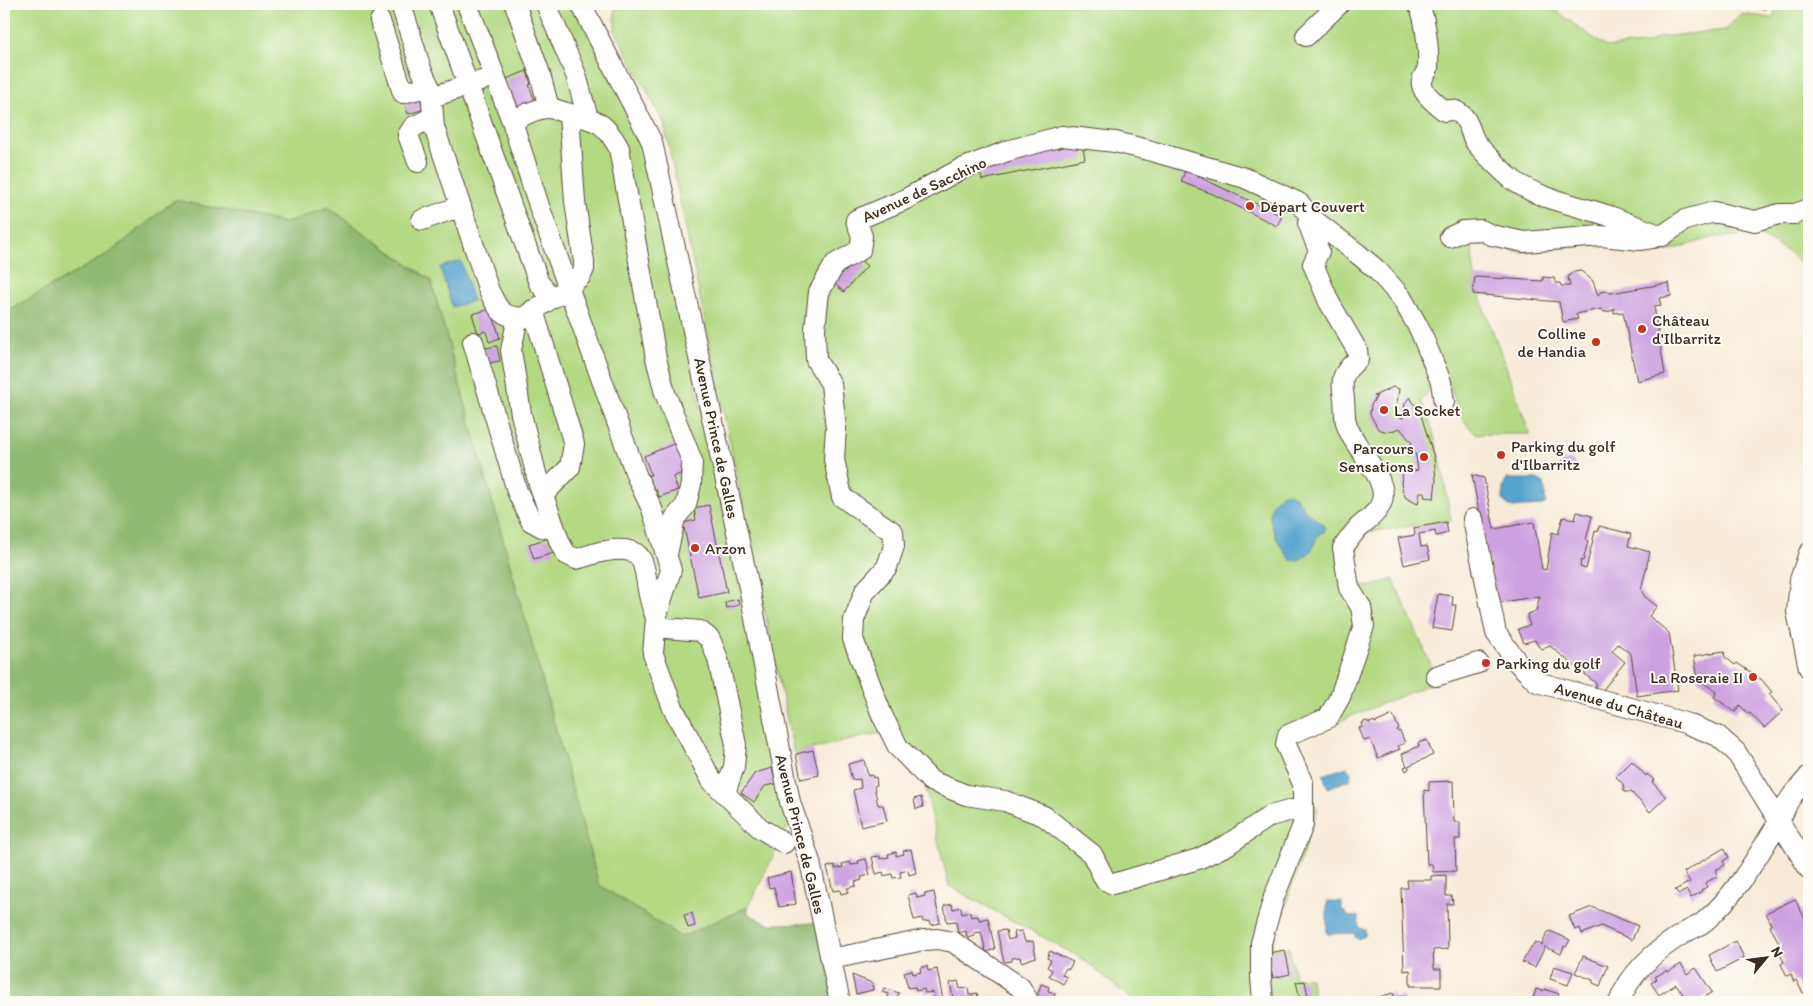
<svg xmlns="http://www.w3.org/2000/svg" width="1813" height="1006" font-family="Itim,sans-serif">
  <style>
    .green { fill: #b3d982; stroke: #778250 }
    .forest { fill: #8eb970; stroke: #647247 }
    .water { fill: #55a3ce; stroke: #486676 }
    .building { fill: #cda0e0 }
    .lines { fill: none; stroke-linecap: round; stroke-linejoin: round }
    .minor-casing { stroke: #57473a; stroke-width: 22 }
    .minor { stroke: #fff; stroke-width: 20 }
    .poi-dot { fill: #c8321e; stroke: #fdfcf7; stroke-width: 2 }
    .labels { text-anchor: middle; stroke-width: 4; stroke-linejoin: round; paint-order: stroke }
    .street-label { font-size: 16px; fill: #3b2a1e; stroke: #fdfcf7 }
    .poi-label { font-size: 16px; fill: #3b2a1e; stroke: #fdfcf7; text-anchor: start }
  </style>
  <rect width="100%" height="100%" fill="#fdfcf7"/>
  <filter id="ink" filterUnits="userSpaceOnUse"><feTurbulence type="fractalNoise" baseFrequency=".02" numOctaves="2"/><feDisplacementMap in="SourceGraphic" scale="10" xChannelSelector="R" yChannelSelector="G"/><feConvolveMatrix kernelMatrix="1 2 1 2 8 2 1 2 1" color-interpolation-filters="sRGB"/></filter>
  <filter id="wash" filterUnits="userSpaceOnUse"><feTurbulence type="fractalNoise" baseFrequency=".0096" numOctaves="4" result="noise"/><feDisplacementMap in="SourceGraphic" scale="20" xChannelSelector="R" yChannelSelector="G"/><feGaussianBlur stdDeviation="1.12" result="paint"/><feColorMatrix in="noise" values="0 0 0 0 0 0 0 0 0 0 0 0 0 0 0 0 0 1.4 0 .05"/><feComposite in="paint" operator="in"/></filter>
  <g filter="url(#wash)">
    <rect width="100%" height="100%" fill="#f7ebd8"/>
    <!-- green -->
    <path class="green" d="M4,4H73L96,6L120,4H573L643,141L791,820L748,907L681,937L599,885L431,280L328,207L286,223L175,200L111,252L15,307L4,310Z
      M615,4H1550L1563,16L1606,47L1646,44L1659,37L1726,30L1740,14L1773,18L1778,4L1809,10V270L1787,251L1760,235L1715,237L1664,252L1595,244L1522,252L1472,243C1472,289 1489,319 1504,361C1513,386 1521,410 1530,434H1478C1459,423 1455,399 1448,380L1434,384L1421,401C1439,438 1444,480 1451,521L1367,532L1347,553L1357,584L1369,587L1393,579L1438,681L1290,741L1317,810L1271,949L1289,948L1295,978H1310L1315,1002H1153L1130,998L1083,959L949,886L924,782L880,733L794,753L664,123L615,30Z"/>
    <!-- forest -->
    <path class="forest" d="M175,200L286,223L328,207L431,281L599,885L681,937L748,907V914L769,924L818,923L835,1002H4V310L15,307L111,252Z"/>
    <!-- water -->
    <path class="water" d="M461,261L473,301L452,307L440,267Z
      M1507,479H1537L1544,483L1546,503L1540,506L1512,508L1503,501V487Z
      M1283,493H1289L1296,497L1307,512L1323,524L1325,528L1324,532C1315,534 1317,541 1313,548C1309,554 1303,558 1296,561L1291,560C1276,542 1257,509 1283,493Z
      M1347,767L1348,770L1352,772L1350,776L1351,779L1328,788L1323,775Z
      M1327,902H1342V909L1349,917L1358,916L1359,928L1365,930V936L1358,939L1355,937V933L1327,934Z"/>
    <g id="blocks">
      <!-- building -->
      <path class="building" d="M1746,4H1766L1765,9L1746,7Z
        M527,71L531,84L529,85L536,104L517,111L506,79Z
        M424,92L428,108L408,114L403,97Z
        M1082,143L1085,159L982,180L979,165Z
        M1187,166L1199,171L1197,176L1282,216L1277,226L1213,194L1181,182Z
        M858,258L867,266L844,292L830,280L841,269L845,272Z
        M1581,271L1593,281L1598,296L1600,292L1607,291L1611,293L1669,283L1671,296L1659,298L1661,305L1654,306L1665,374L1637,381L1623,312L1614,313V308L1611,311L1604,312L1601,309L1576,314L1578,319L1563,322L1559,302L1473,294L1475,277L1543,281V277L1554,278L1555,283H1560L1561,286H1570L1568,277L1573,272Z
        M491,309L500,338L489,342L486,331L478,333L472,314Z
        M497,346L500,361L488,363L485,348Z
        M1393,387L1399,389L1395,415L1403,418L1405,403L1410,397L1421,415L1434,457L1436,480L1434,498L1424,497L1425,492H1420L1418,504L1406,498L1403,492L1401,483L1402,476L1406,470L1409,472L1418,470L1416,456L1411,442L1400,428L1388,432L1378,429L1370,414L1371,405L1377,396H1374Z
        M676,443L684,465L680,467L682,473L673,477L678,490L659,497L656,489L653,490L647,487L648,475H651L644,456Z
        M1573,460L1576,467L1564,470L1562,461Z
        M1472,475L1484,478L1494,529L1534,522L1542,569L1546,570L1552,532L1558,534L1563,517L1575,520L1577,512L1592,516L1586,540L1588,541L1583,561L1581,560L1580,567L1586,569L1595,531L1598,532L1599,526L1631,534L1628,546L1650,552L1641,590L1645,597L1657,606L1649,616L1669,633L1678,690L1637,696L1631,654L1618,644L1612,651L1625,662L1602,691L1595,686L1597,684L1550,646L1542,649L1538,646L1535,640L1524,643L1518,629L1530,625L1527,617L1528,614L1536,611L1540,596L1496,603Z
        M709,505L727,592L699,598L683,523L696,520L694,508Z
        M1446,522L1448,533L1436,536L1435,531L1419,534L1421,547L1427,546L1430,559L1404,565L1398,538L1415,535L1414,528Z
        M549,538L554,553L534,559L529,544Z
        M1438,594L1453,596L1452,605H1456L1452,631L1432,628Z
        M738,599L739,605L726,608L725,602Z
        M1724,651L1725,657L1735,665L1737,663L1762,680L1772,692L1769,694L1783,711L1764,728L1750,713L1748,714L1740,705L1735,712L1714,697L1717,692L1698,679L1694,656Z
        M1393,715L1399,729L1397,730L1398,732L1400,731L1405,743L1398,746L1400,749L1378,758L1370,739L1364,741L1359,728L1363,727L1362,723L1366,721L1370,723L1374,721L1375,723Z
        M1427,740L1433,755L1408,766L1409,769L1406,771L1404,767L1407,766L1402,754L1419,746L1418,743Z
        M813,750L819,775L801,779L796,754Z
        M864,760L868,776L872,775L873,778L876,777L877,785L874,786L878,805H883L887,821L861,827L853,790L861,788L860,779L852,780L848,764Z
        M1632,761L1646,776L1647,774L1654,780L1652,782L1666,797L1650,812L1631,792H1624L1623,784L1616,777Z
        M772,768L776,784L765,786L754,802L741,793L755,773Z
        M1453,781L1454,822H1460V839H1455L1456,871L1433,872L1432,864H1427L1424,790L1429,791V782Z
        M921,797L923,807L916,809L914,799Z
        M1724,848L1729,857L1723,861L1725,865L1715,870L1718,876L1705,883L1707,887L1701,890L1702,891L1691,898L1687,890L1679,894L1675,890L1690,882L1684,872Z
        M911,849L916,873L909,875L908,870L900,872L901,877L893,878L892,874L884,876L883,872L876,874L872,857L880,856V859L889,857L888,854L896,852V856L904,854L903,851Z
        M866,859L870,875L861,877L862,880L855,882L856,886L847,888L849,892L841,894L840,890L833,891L827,867L835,865V869L843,867L842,864L850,862L851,865L859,864L858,861Z
        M791,872L796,904L779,907L774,887L769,888L767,878Z
        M1446,875V896H1452L1453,904H1447L1448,949L1433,950L1434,969H1441V986H1410V970L1404,971L1401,888H1408L1407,880H1431V876Z
        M934,892L940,923L931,925L930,921L923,922L922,918L914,920L908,895L916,893L917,898L925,896L924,894Z
        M1795,899L1809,927V990L1803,993L1796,980L1794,982L1791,974L1787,976L1781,964L1784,962L1776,947L1780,945L1770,926L1772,925L1766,913Z
        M952,904L953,909L961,907L962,914L970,912L971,917L978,916L979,920L988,918L995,949L986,952L981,932L974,933L975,936L967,938L966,931L958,933L956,921L947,922L944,906Z
        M1592,907L1638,926L1632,940L1601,926L1582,934L1580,928L1575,930L1569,916Z
        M692,913L695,926L688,928L684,915Z
        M1006,930L1008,940L1015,938L1014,932L1022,931L1025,942L1033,941L1036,957L1021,962L1020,957L1012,958V961L1004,962L997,931Z
        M1550,931L1570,940L1566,947L1564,946L1561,954L1545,947L1535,967L1522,962L1535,942L1542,945L1547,933Z
        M1736,941L1744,958L1717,972L1709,955Z
        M1285,950L1290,974L1273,978L1268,953Z
        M1050,951L1073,962L1069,969L1066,968L1062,975L1067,977L1063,984L1049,976L1052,970L1047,967L1051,960L1047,958Z
        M1583,956L1608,966L1600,986L1593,983V980L1575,973Z
        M1681,964L1687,974L1696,968L1712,992L1697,1002H1682L1678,997L1683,994L1676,984L1659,995L1651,983L1657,979L1655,977L1667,970L1668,972Z
        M927,966L928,971L937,969L943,1000L935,1002L933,992L925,993L924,989L916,991L915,987L908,988L904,972L912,970L913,974L921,972L920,968Z
        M1554,966L1573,972L1568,985L1550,979Z
        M852,975L872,983L873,990L856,994Z
        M958,981L960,989L968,988L969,995L977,993L979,1000L987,999L988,1002H954L950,983Z
        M1305,981L1309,1002H1301L1296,982Z
        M1041,984L1049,987L1048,991L1055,993L1054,997L1061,999L1060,1002H1044L1036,1000Z
        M884,988L899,993L896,1000L888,997V994L882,992Z
        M1536,989L1543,991L1544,989L1559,994L1556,1002H1532Z
        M1393,993L1395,998L1403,996L1404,1002H1362Z"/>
    </g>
  </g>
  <g filter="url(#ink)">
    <use href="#blocks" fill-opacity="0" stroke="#57473a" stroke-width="1"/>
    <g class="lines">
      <defs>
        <path id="minor" d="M401,4L421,69L431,90L434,127L489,291C499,310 499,315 521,318
          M439,4L539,283L552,298
          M467,4L512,121L540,209L637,477L652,509L671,570L656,618L653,654L673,708L712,781L760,828L784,843
          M515,4L540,74L549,108
          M546,4L576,75L588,118
          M581,4L652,142L749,587L790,802L810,862L840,1002
          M1417,4C1426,13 1429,54 1428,68C1427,74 1420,77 1422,85C1424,95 1437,105 1445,111C1450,110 1454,109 1459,113C1469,119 1470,134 1476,143C1484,153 1504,173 1514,181C1543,201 1579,205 1612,217C1628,223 1645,230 1662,236L1685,220L1714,212L1755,221L1779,214H1795L1809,209
          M380,21L403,93L422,88L431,90
          M1306,36L1339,4
          M432,97L481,81
          M569,114L575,202L584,262V269L580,277L574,281L570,289L552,298L517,322L511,350L521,414L538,481L560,543L566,554L576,559C586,557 596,552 606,551C650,544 642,567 650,599C651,605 654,611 656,618
          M512,121C523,116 536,108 548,108C554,108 561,112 567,113C597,121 603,120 619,148L656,358L665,393L692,461L691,484L686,505L675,518L667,554
          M418,162L408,135L413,127L433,117
          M1311,217L1308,223L1319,251L1313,264L1329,302L1357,350L1358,359C1341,374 1341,378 1344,399C1345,407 1344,415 1346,422C1351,446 1389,477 1382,501C1378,513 1368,519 1359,527C1353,533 1348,541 1343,548L1349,588L1361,607L1364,626L1340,697L1328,718L1288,735L1286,745L1303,784V807L1270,816L1227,845L1198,859L1113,884L1105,880L1092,854L1044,816L1005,801L966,795L931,781L898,747L882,715L853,639L854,620L865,591L887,567L894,546L893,532L842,497L834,459L836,428L831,384L816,360L815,329L819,292L835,264L860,250L862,236L856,220L904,200L959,170L1007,151L1062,136L1115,142L1148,150L1245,178L1299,203L1315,221L1358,254L1378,271L1401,297L1420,330L1441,382L1444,402
          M422,220L461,206
          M1450,237L1463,231L1481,230L1491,235L1524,242L1601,236L1641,240L1653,238
          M533,310L574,444L570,467L543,495
          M473,342L517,491L531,521L542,527L555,529
          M1473,519L1496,633L1518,663L1537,682L1685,723L1718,736L1736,752L1809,869
          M1809,553L1800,580L1797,612L1809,668
          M655,627L700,631L710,639L718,659L736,745L734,767L725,793
          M1436,676L1478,663
          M831,959L924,940L937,939L953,942L1020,987L1029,1002
          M1263,1002L1261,977V943L1274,897L1303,825V807
          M1619,1002C1631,971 1657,949 1686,932C1692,928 1700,926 1705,921C1736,895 1757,857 1778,823C1783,815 1786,804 1792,796C1797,789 1804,783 1809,776"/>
      </defs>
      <!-- minor casing -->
      <use href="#minor" class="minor-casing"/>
      <!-- minor -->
      <use href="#minor" class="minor"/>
    </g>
  </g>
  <!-- markers -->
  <g class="poi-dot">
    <circle cx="1250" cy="206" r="5"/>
    <circle cx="1642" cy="329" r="5"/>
    <circle cx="1596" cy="342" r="5"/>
    <circle cx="1384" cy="410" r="5"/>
    <circle cx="1501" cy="455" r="5"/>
    <circle cx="1424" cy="457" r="5"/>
    <circle cx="695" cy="548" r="5"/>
    <circle cx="1486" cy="663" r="5"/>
    <circle cx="1753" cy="677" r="5"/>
  </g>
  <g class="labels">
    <!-- street labels -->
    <g class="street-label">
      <text transform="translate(924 189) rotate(-25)" y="6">Avenue de Sacchino</text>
      <text transform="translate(717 438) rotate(78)" y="6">Avenue Prince de Galles</text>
      <text transform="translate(1619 705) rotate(16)" y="6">Avenue du Château</text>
      <text transform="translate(801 834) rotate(76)" y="6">Avenue Prince de Galles</text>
    </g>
    <!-- poi labels -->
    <g class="poi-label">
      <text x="1260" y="212">Départ Couvert</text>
      <text x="1652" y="326">Château<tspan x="1652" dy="18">d'Ilbarritz</tspan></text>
      <text x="1586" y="339" text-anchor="end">Colline<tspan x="1586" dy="18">de Handia</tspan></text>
      <text x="1394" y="416">La Socket</text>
      <text x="1511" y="452">Parking du golf<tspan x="1511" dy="18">d'Ilbarritz</tspan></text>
      <text x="1414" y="454" text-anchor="end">Parcours<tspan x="1414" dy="18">Sensations</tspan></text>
      <text x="705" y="554">Arzon</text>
      <text x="1496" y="669">Parking du golf</text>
      <text x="1743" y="683" text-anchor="end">La Roseraie II</text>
    </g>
  </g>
  <!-- margin -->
  <rect width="1813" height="1006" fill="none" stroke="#fdfcf7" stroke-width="20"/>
  <!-- north arrow -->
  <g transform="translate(1766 958) rotate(61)" stroke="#fdfcf7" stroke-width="4" paint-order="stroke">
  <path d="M0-4L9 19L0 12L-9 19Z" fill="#3b2a1e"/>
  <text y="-8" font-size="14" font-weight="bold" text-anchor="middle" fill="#3b2a1e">N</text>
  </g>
</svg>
